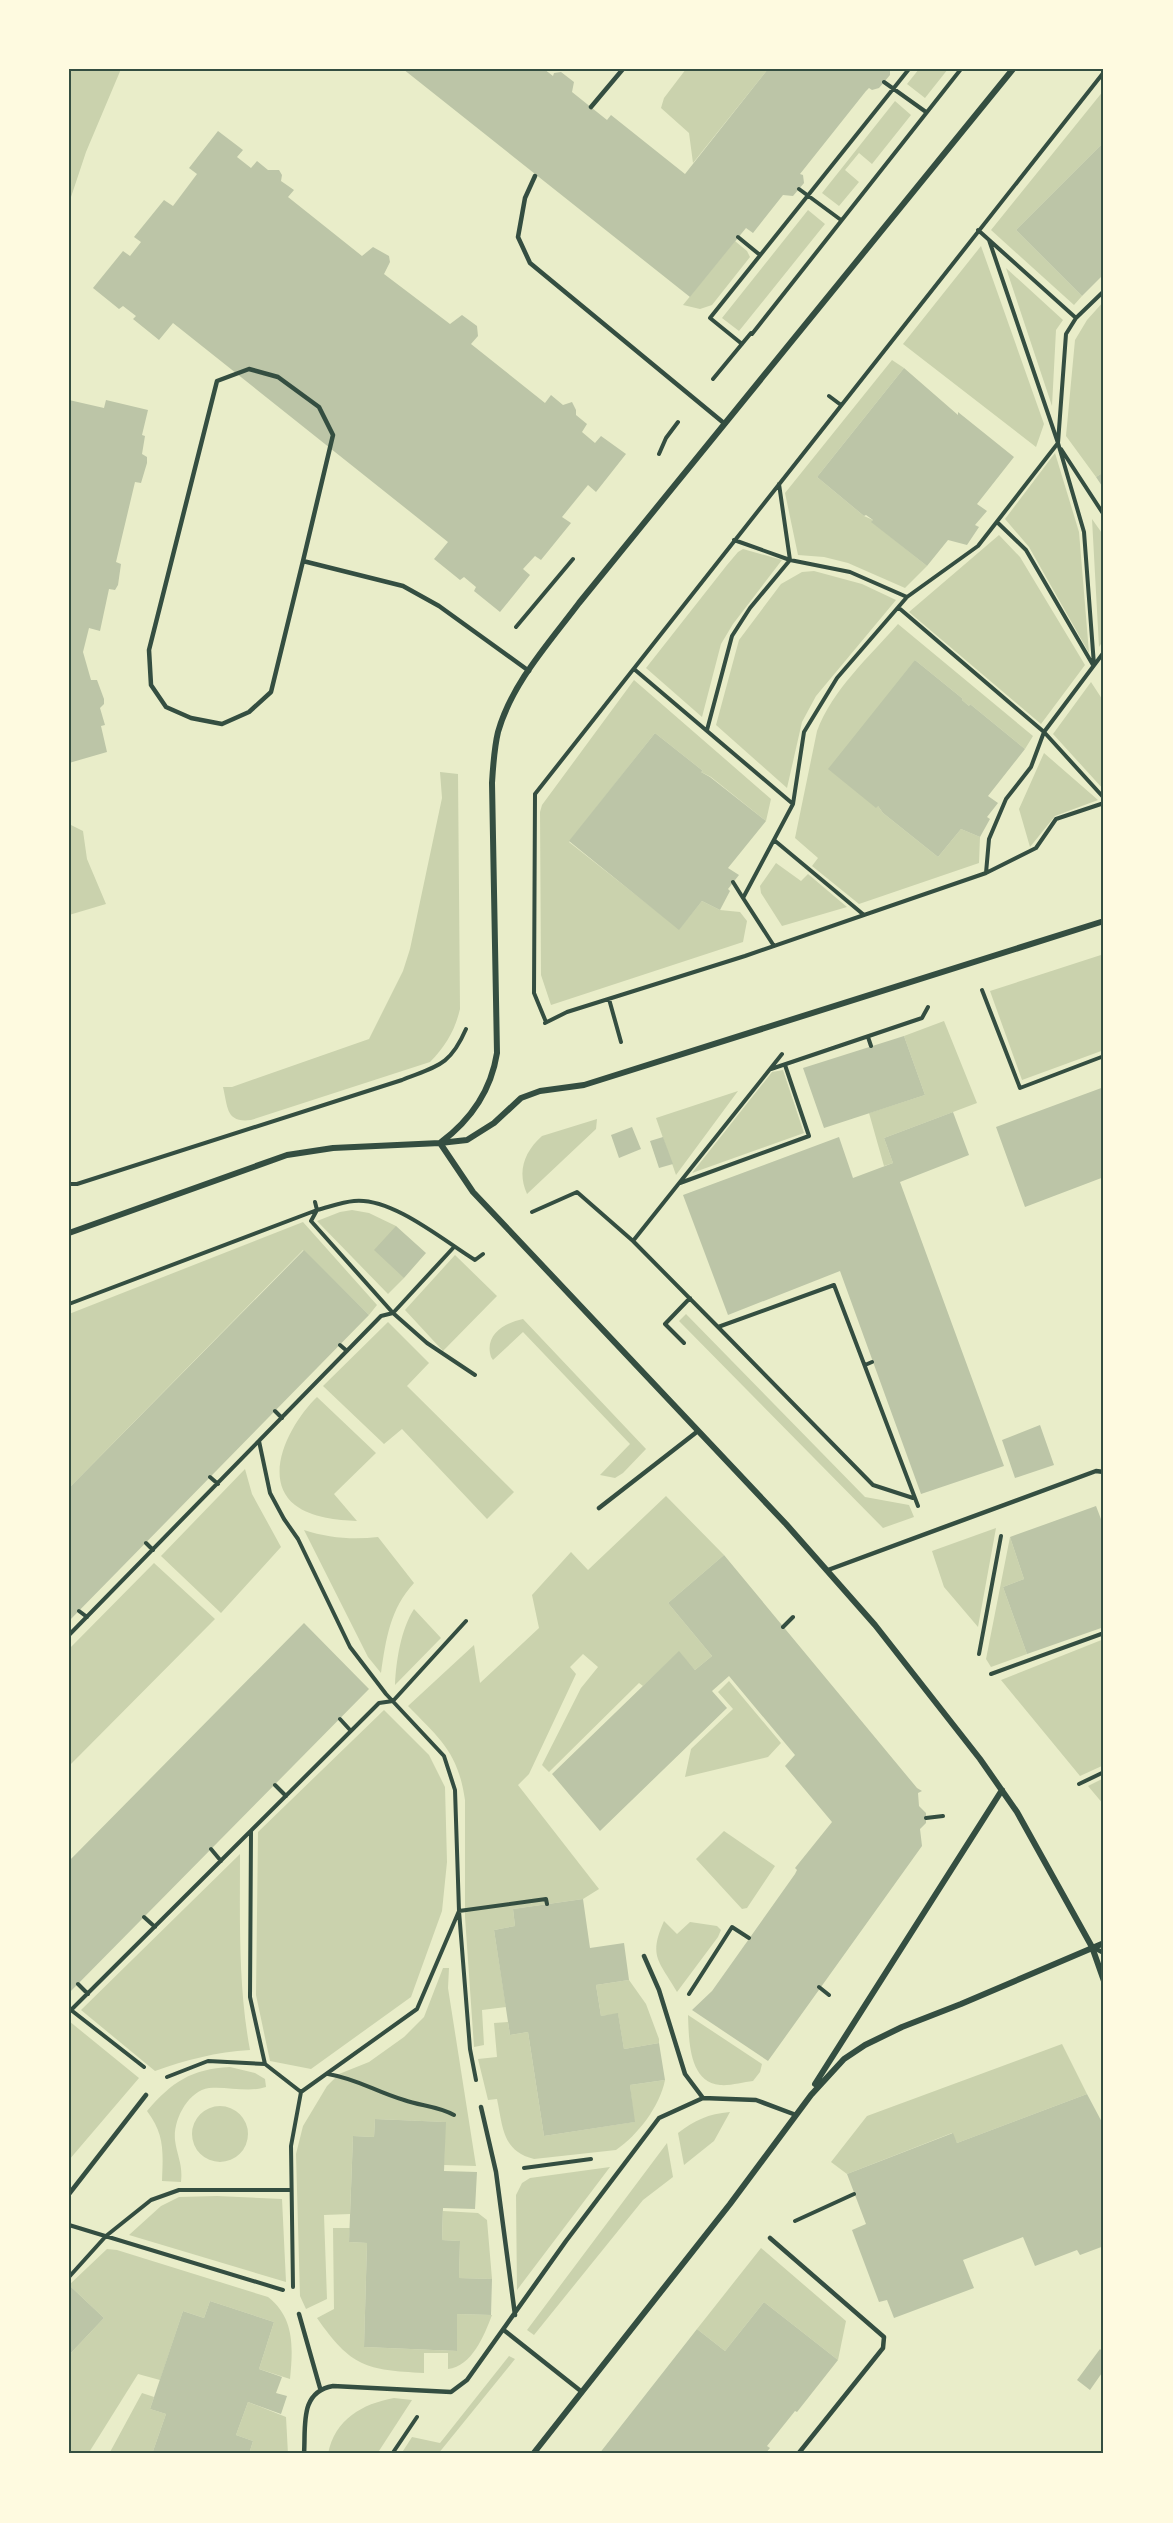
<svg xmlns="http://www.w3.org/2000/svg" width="1173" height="2523" font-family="'Archivo Narrow',sans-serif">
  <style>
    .green { fill: #cad2ad }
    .building { fill: #bcc5a7 }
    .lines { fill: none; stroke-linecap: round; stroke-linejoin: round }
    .path { stroke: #344e41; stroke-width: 4 }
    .service { stroke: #344e41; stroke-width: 4.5 }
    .minor { stroke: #344e41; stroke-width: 6 }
    .neatline { fill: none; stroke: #344e41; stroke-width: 2 }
  </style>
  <rect width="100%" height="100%" fill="#e9edc9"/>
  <!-- green -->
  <path class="green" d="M69,69H121L86,152L69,203Z
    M686,69H768L693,163L689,133L661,108L664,98Z
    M919,69H948L925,98L907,84Z
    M1104,90V142L1016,230L1082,296L1074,305L991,230Z
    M895,101L911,115L872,164L859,153L845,170L859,182L839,206L822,193Z
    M808,210L825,224L739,331L722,318Z
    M735,241L747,251L750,257L712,305L700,309L683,305Z
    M981,246L1044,424L1036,447L903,344Z
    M1006,268L1063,320L1056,330L1052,406Z
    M1104,301V472L1096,477L1066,436L1075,340L1087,320Z
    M892,360L904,368L817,477L864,516L873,520L872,522L927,566L905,588L848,563L824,557L798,555L785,493Z
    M1055,453L1079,532L1089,653L1029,547L1005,519Z
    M1092,519L1104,536V639L1099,647Z
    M999,535L1020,557L1085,665L1041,724L909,612Z
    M743,549L782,560L733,624L721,644L702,717L646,668L727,565L738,552Z
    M814,571L862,584L896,600L816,696L802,722L787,788L716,725L739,640L781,584L802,572Z
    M898,624L1033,736L1025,749L970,704L969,706L962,700L963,699L915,660L878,806L883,813L938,857L961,829L980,837L979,863L859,904L812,866L818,858L795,838L817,731C832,690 870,656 898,624Z
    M634,680L771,799L766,821L711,777L701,772L703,771L655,733L569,842L679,929L702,901L720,910L740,912L747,921L743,942L551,1005L541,975L540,812L542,805Z
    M1091,682L1104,702V790L1053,734Z
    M1044,753L1098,800L1055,816L1030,847L1019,809Z
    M440,772L458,774L460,1009C455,1030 446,1046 430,1062L251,1120C226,1123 228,1108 223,1087H232L369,1039L403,971L410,949L442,798Z
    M69,824L83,831L87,859L106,904L69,915Z
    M776,863L801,881L808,874L847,907L782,926L761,893L760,886Z
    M1104,954V1050L1022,1080L990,991Z
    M944,1021L977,1103L884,1138L893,1163L884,1166L869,1113L925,1095L904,1036Z
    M783,1070L804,1133L692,1173L772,1072Z
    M738,1091L676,1175L656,1118Z
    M597,1119L596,1129L527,1194C517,1172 524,1152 542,1136Z
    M352,1210L369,1213L396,1226L404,1278L388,1294L317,1221L340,1212Z
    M303,1222L377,1305L369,1315L303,1250L69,1488V1314Z
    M455,1255L497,1296L443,1351L405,1310Z
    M686,1314L865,1497L909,1505L914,1517L883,1528L679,1321Z
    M523,1319L646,1449L623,1473L615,1478L600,1475L630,1444L523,1332L493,1360L491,1357C484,1335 504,1323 523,1319Z
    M388,1322L429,1363L407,1386L514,1492L487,1519L402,1429L384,1444L323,1386Z
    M317,1397L376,1453L334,1494L357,1521C337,1520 312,1518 295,1505C260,1477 292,1421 317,1397Z
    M245,1469L252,1494L281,1547L221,1613L161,1556Z
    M666,1496L724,1555L668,1603L712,1656L695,1670L679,1652L643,1686L639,1683L549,1772L542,1765L581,1688L598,1667L583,1654L570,1667L576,1674L529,1774L518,1785L599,1889L583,1899L513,1909L515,1926L494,1930L506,2007L482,2010L484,2045L474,2047L465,1917V1800C458,1752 440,1739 408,1706L474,1645L480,1683L539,1628L532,1595L571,1552L588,1570Z
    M996,1528L978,1627L944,1587L932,1551Z
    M304,1530C328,1538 353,1540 378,1537L414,1583C390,1609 386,1639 381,1673L368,1657Z
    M1010,1537L1024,1579L1003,1587L1027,1654L991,1667L986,1659Z
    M154,1563L215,1619L69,1766V1649Z
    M414,1609L441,1638L395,1685C396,1661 401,1629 414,1609Z
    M1104,1639V1765L1080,1776L1001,1680Z
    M729,1681L781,1743L768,1757L685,1777L691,1749L733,1709L718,1692Z
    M384,1710L429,1755L445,1787L447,1862L442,1911L411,1997L311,2069L270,2061L256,1995L258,1832Z
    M1104,1778V1805L1088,1786Z
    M724,1831L775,1866L747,1908L742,1909L696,1859Z
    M240,1854C240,1920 238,1986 250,2050C216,2052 186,2060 155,2071L81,2010Z
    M664,1921L677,1934L690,1922L717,1926L721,1930L718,1937L677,1992C659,1961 648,1957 664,1921Z
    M443,1968H449L448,1988L476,2166L444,2165L445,2122L375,2119L374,2137L353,2136L350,2214L324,2215L327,2299L306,2309L300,2296L296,2154L303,2126L327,2086L339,2074L369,2062L404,2037L424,2017Z
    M629,1980L646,2004L659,2039V2043L624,2049L618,2014L601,2016L596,1985Z
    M688,2015L762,2064L760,2072L753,2081C743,2082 730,2086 720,2085C688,2082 689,2038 688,2015Z
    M69,2021L139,2078L69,2160Z
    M508,2022L510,2035L528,2032L544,2136L634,2122L630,2085L665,2080C660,2106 638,2135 616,2150L534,2159C502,2151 503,2127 497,2099L488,2100L478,2059L497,2057L494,2023Z
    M1062,2044L1087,2094L957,2143L952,2133L847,2174L831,2162L867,2116Z
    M230,2067L255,2073L265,2079L266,2087C248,2093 227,2086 209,2088C188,2091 173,2120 175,2140C177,2156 183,2164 181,2182L162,2181C163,2152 165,2135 147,2111C172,2082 191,2069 230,2067Z
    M192 2134a28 28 0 1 1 56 0a28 28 0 1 1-56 0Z
    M730,2112L714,2141L684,2165L678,2133C695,2120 708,2114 730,2112Z
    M667,2143L673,2177L643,2200L534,2335L527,2330Z
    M610,2167L517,2290L516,2195L522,2183L530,2178Z
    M217,2196L282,2199L286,2282L129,2235L161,2206L179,2197Z
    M443,2211L478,2213L487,2220L492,2279L459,2278L460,2241L442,2240Z
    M333,2228H350L349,2242L367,2243L364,2347L456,2351L457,2314L492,2315C484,2336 472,2366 448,2369V2353H424V2373C366,2370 351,2367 317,2318L334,2309Z
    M761,2248L846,2321L838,2360L764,2302L725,2351L697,2329Z
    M107,2249L117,2250L268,2297C295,2318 293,2348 290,2379L259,2369L274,2322L210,2301L204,2318L183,2311L160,2380L138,2374L88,2454H69V2355L104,2318L69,2285Z
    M509,2356L515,2359L438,2454H401L412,2437L440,2443Z
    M142,2393L154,2397L150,2409L166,2414L152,2454H109Z
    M394,2398L412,2400L377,2454H328C335,2419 362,2404 394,2398Z
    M248,2402L286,2417L288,2454H249L253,2441L236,2435Z"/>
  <!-- building -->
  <path class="building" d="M403,69H544L553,76L554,73L561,72L574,82L572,92L607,120L611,115L685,174L768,69H890V75L879,88L872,90L869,88L866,91L800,174L803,175L804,183L793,196L783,195L753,233L746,228L690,297Z
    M218,131L243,150L237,157L251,168L257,161L268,170H279L282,175L281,181L294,190L288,197L362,256L373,247L389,256L390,262L384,274L450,324L462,315L477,326L478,336L471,344L545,403L551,395L563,405L572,402L576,410V415L587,424L582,432L595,443L601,436L626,454L596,492L588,485L562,517L571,523L541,560L535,556L523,569L530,575L500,612L474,591L476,587L464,577L460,580L434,559L448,542L173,323L159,340L133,319L136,316L123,306L119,309L93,288L123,251L130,256L141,242L134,237L164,200L173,206L197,174L189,168Z
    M1104,142V274L1082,296L1016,230Z
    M904,368L958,415V412L1014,457L977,504L987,511L975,525L979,527L967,545L948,540L927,566L871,522L873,520L866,515L864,516L817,477Z
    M69,400L104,408L106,400L148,410L142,435L145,436L142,454L147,457V463L141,483L135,482L116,562L121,564L118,585L115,590L109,589L100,631L89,628L83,652L91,680H97L104,699V704L100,708L105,725L101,726L107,752L69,763Z
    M1104,472V489L1096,477Z
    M915,660L963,699L962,700L969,706L970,704L1025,749L988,796L998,803L987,817L990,819L980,837L961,829L938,857L883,813L878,806L876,808L828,769Z
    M655,733L703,771L701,772L710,777L766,821L728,868L739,875L728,889L730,891L720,910L702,901L679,930L569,841Z
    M904,1036L925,1095L824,1128L803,1068Z
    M1104,1087V1177L1025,1207L996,1127Z
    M953,1112L969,1155L900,1182L1004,1466L921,1494L840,1271L728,1315L683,1195L839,1137L853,1178L893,1163L884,1138Z
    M632,1127L641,1149L619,1158L611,1135Z
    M663,1137L673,1164L659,1168L650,1141Z
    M396,1226L426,1253L404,1278L374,1250Z
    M304,1250L369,1315L69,1621V1488Z
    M1040,1425L1054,1465L1015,1478L1002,1440Z
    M1096,1506L1104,1527V1627L1027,1654L1003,1587L1024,1579L1010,1537Z
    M724,1555L917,1788L922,1791L918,1793L919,1806L926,1813V1823L920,1829L922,1846L768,2061L692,2010L712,1991L795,1874L797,1870L795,1868L832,1822L785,1766L795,1755L729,1676L712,1691L727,1708L600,1831L552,1774L679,1651L695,1670L712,1656L668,1603Z
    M304,1623L369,1689L69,1993V1861Z
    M583,1899L590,1948L624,1943L629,1980L596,1985L601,2016L618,2013L624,2049L659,2043L665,2080L630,2085L635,2122L544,2136L528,2032L510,2035L494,1930L515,1926L513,1909Z
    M1087,2094L1104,2126V2246L1080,2255L1077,2250L1035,2266L1023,2237L963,2260L974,2288L894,2318L887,2300L879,2302L852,2230L866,2224L847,2174L953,2133L957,2143Z
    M375,2119L446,2122L444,2171L477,2172L475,2209L443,2208L442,2240L460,2241L459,2278L492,2279L491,2315L457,2314V2351L364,2347L367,2243L349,2242L353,2136L374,2137Z
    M69,2285L104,2318L69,2355Z
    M210,2301L274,2322L259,2369L282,2377L276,2393L287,2396L281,2414L248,2402L236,2435L253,2441L249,2454H152L166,2414L150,2409L183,2311L204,2318Z
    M764,2302L838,2360L797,2412L795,2411L767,2446L770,2448L765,2454H599L697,2329L725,2351Z
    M1100,2349L1104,2353V2370L1090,2390L1077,2380Z"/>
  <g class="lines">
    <!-- path -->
    <path class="path" d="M884,82L926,112
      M799,189L841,220
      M978,230L1076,318L1104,291
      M738,237L760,255
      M989,240L1058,443L1084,532L1094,665
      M752,334L961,69
      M742,344L710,318L909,69
      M713,379L751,333
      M829,396L841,405
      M1061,449L1104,515
      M659,454L666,438L678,422
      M997,522L1026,550L1093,665
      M734,540L790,560L779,484
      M899,608L1044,732L1104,798
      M516,627L573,559
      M634,669L793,804L804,732L837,678L907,597L978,546L1058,443L1066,334L1076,318
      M707,730L732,636L750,608L790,560L850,572L907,597
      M774,840L864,915
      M986,873L1036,848L1056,819L1104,803
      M733,882L743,898
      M774,946L743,898L793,804
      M982,990L1020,1088L1104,1056
      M609,999L621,1042
      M546,1022L534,993L535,794L1104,72
      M545,1023L567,1012L745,956L986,873L989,839L1006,799L1031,767L1044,732L1104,652
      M868,1037L871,1046
      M771,1069L922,1018L928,1007
      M680,1183L809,1136L785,1065
      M69,1184H77L402,1080C437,1066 450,1066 466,1029
      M315,1202L317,1210C329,1207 342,1202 354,1201C392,1197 444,1241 475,1260L483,1254
      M317,1210L311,1221L393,1313L427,1343L475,1375
      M532,1212L577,1192L633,1241L718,1327L834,1285L918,1506
      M633,1241L782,1054
      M69,1304L317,1210
      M718,1327L873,1485L913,1498
      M684,1343L665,1324L690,1298
      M340,1345L347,1351
      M865,1365L872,1362
      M275,1411L282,1418
      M259,1441L270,1493L284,1519L298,1539L350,1647L386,1694L444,1756L455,1790L459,1911L470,2049L476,2080
      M210,1477L218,1484
      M146,1543L153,1550
      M79,1611L87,1617
      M783,1627L793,1617
      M69,1635L381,1316L393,1313L454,1247
      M979,1654L1001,1536
      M991,1674L1104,1633
      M340,1719L351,1731
      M1079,1784L1104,1772
      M275,1785L286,1796
      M926,1818L943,1816
      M251,1831L250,1997L265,2064
      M211,1849L221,1861
      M144,1917L155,1927
      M78,1984L88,1994
      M819,1987L829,1995
      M689,1994L732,1927L749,1938
      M71,2010L144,2067
      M69,2012L379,1703L393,1701L466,1621
      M328,2074C358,2079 376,2092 404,2100C421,2106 438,2106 454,2115
      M167,2077L208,2061L265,2064L301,2092
      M524,2168L591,2159
      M795,2221L854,2194
      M69,2225L283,2290
      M69,2277L106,2236L151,2200L179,2190H291
      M293,2287L291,2146L301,2092L417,2009L459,1911L546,1899L547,1904
      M392,2454L417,2417"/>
    <!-- service -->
    <path class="service" d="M591,107L623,69
      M535,176L525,198L518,237L530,263L725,424
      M303,561L271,692L249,712L222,724L191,718L166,707L151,685L149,650L217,381L249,369L278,377L319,407L333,435L303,561L403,586L439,606L529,671
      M599,1508L698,1431
      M828,1570L1096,1471L1104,1472
      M1092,1947L1104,1953
      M644,1956L659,1990L685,2074L703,2098
      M481,2107L496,2172L515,2315
      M69,2194L146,2095
      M770,2238L884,2337L883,2348L798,2454
      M299,2314L320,2388
      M505,2331L582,2392
      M304,2454C306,2426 299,2392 333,2386L451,2392L467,2380L566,2241L659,2118L703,2098L756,2100L796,2115"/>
    <!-- minor -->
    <path class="minor" d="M440,1143C471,1120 491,1091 497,1053L492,783C493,766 494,749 498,732C512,683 549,643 579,603L1013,69
      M440,1143L473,1192L786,1524L875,1625L980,1759L1017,1812L1092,1947L1104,1981
      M69,1233L287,1155L333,1148L440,1143L467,1140L494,1123L521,1098L540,1091L584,1085L1104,921
      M815,2084L1002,1790
      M533,2454L730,2204L811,2095L844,2059L865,2045L902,2027L961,2004L1104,1943"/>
  </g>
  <!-- border -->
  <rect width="1173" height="2523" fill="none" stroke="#fefae0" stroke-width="141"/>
  <rect x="70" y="70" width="1032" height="2382" class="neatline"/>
</svg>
